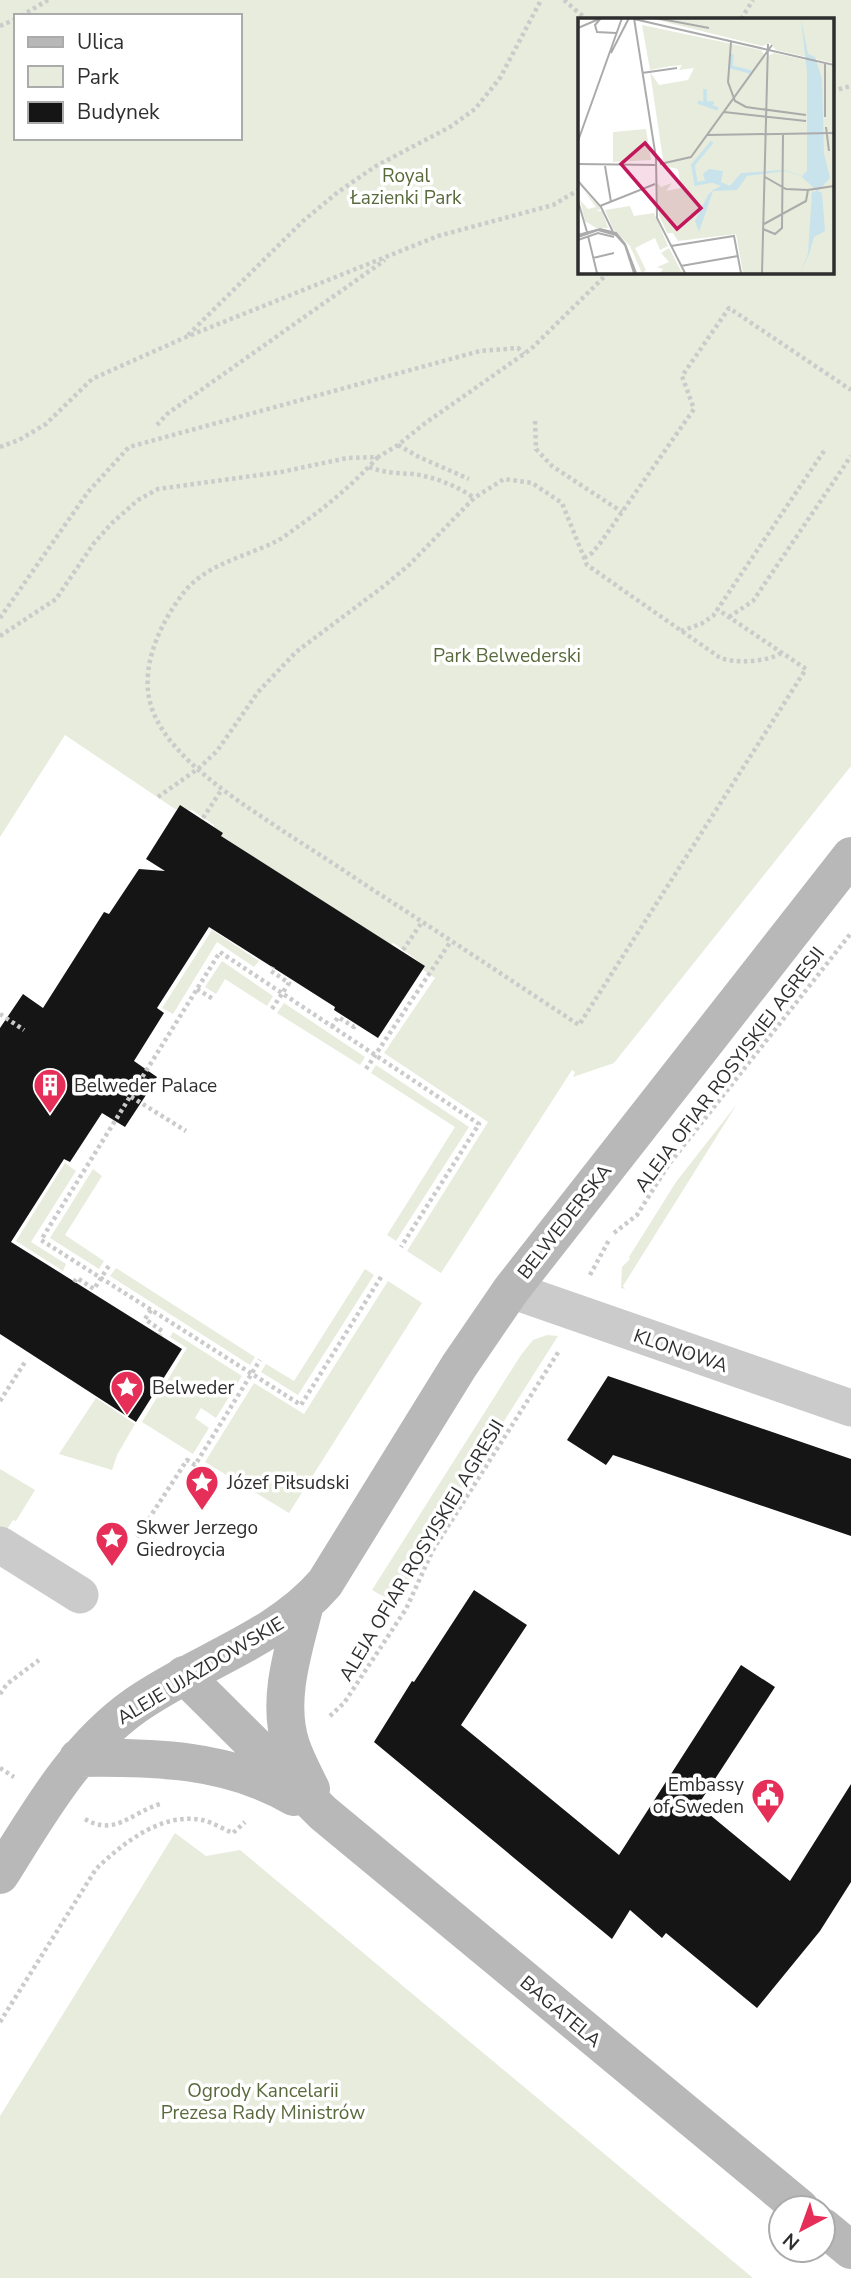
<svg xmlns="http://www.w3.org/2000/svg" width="851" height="2278" font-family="'Nunito Sans',sans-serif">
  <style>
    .green { fill: #e7ecdc; fill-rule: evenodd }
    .building { fill: #151515 }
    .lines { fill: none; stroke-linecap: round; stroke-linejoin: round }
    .path { stroke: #cbcbcb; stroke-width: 4.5; stroke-dasharray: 3.5 3.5; stroke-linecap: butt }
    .street { stroke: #cbcbcb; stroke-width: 37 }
    .secondary { stroke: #b8b8b8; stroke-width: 38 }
    .labels { text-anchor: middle; stroke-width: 7; stroke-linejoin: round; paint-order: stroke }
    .park-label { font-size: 19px; fill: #586a3b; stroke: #fff }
    .street-label { font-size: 19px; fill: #2e2e2e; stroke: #fff }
    .poi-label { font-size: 19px; fill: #2e2e2e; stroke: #fff; text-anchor: start }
    .inset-river { fill: none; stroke: #c8e3ec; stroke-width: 3.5 }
    .inset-road { fill: none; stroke: #ababab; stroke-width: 2 }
    .view { fill: #c2185b; fill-opacity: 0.15; stroke: #c2185b; stroke-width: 3.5 }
    .inset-edge { fill: none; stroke: #2e2e2e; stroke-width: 3.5 }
  </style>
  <rect width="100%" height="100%" fill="#fff"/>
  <!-- green -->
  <path class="green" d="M0,0H851V766L614,1063L573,1077L575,1072L572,1070L441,1273L407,1251L488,1122L384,1053L435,978L423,970L425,966L395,944L392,943L391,945L380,938L221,836L214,827V825L192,810L175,809L65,735L0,837ZM16,16H240V138H16ZM580,19H832V271H580Z
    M212,930L259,961L254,967L217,942L173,1014L162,1008Z
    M222,961L273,996L267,1006L225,979L216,994L205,987Z
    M284,1003L365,1057L360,1065L277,1013Z
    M376,1065L469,1127L396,1241L387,1235L455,1127L371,1073Z
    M737,1104L623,1286L625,1289L621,1288L622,1267L630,1259L629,1257L676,1182Z
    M65,1163L76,1171L31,1242L66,1264L63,1271L16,1241Z
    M93,1169L102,1176L65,1235L104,1261L99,1269L50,1238Z
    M116,1268L255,1357L250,1365L110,1276Z
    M365,1269L374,1275L298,1395L261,1372L266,1364L294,1381Z
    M388,1281L422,1303L289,1513L205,1462L254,1383L304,1414Z
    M173,1332L242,1376L216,1418L201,1408L195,1418L209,1428L193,1454L142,1422L187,1348L170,1337Z
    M547,1335L558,1336L421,1552L407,1588L397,1604L372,1590L521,1355L533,1340Z
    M96,1398L135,1424L117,1455L112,1470L59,1454Z
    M0,1469L35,1490L16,1521L13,1520L0,1540Z
    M175,1833L206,1856L240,1850L753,2278H0V2116Z"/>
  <!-- building -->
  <path class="building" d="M180,805L223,833L221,836L425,966L378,1038L334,1010L335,1007L209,927L157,1008L164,1013L134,1061L157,1077L148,1092L125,1127L102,1113L70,1162L64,1159L11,1242L182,1349L136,1422L0,1334V1028L23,994L43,1008L104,912L109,914L139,869L165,871L146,859Z
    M608,1376L851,1459V1536L613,1455L606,1465L567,1440Z
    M474,1590L527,1625L461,1725L619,1855L741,1665L775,1687L698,1805L790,1881L851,1784V1882L820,1931L757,2008L666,1933L662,1938L630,1910L612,1939L374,1742L412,1681L414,1682Z"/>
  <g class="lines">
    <!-- path -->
    <path class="path" d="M564,0L586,19
      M21,16L48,0
      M741,19L753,0
      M0,26L16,19
      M832,91L851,86
      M188,335L303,221L338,192L376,166L450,127L475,109L500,78L541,0
      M535,421L536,449L552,466L622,512
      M157,425L167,414L385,260
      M398,445L419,457L469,479
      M0,447L19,440L46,424L92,379L186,337L438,236L553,205L580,189
      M378,457C355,482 331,503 303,523C294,529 286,536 277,541C247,556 207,564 185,591C159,624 136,673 154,714C175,763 243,804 286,833C314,851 342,869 370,888C440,933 509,979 579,1025L806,669L717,609
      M369,467C384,473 397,473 413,474C434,477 456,485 474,498
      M584,558L592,553L601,542L694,409L682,376L729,308L851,390
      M729,617L753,601L851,456
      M0,618L88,492L129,447L480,351L518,348L524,354
      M681,631L701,624L713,616L826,448
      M0,636L56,599L94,543L112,523L138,500L158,489L281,472L347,458L378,457L398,445L424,424L531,349L610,271
      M158,797L199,768L217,751L258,692L296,652L384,586L409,565L474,498L504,479L532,483L562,503L587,565L719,657C732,664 769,662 781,653
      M203,818L222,789
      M403,950L422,922
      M197,989L213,999
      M272,1009L289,983L271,971L273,967
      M0,1014L24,1030
      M332,1027L338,1017L354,1027L356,1024
      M366,1069L451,941
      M125,1093L186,1131
      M614,1233L637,1215L669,1164L851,933
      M590,1275L609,1240
      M381,1277L301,1405L41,1240L220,952L479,1124L401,1247
      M74,1282L77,1278L94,1289L110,1264
      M151,1310L145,1319L162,1331L160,1335
      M0,1401L25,1362
      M137,1537L187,1460L195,1465L260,1360
      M0,1694L7,1684L39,1660
      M330,1716L344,1703L406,1609L433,1550L559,1351
      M0,1768L14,1777
      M85,1819C115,1837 132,1812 160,1804
      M0,2022L96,1869C123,1843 162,1812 202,1820C212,1822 223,1829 233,1833L245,1822"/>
    <!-- street -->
    <path class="street" d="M511,1290L851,1408
      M0,1545L80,1595"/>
    <!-- secondary -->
    <path class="secondary" d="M305,1604C294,1648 276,1700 291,1745C296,1760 304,1775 311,1789
      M184,1675L323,1813L800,2208
      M78,1758C153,1757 227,1758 294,1797
      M0,1875C39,1813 75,1748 136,1705C197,1662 276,1640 325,1583L459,1366L511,1290L851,856
      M823,2227L851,2250"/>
  </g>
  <!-- icons -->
  <defs>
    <symbol id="building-pin" viewBox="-11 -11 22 30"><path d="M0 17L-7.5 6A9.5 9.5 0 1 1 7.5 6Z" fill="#e62f58" stroke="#fff"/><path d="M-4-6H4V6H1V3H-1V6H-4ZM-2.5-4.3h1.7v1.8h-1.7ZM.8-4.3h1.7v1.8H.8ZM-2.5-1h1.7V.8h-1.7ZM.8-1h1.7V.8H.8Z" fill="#fff"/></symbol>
    <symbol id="sight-pin" viewBox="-11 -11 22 30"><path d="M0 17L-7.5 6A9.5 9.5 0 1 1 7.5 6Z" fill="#e62f58" stroke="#fff"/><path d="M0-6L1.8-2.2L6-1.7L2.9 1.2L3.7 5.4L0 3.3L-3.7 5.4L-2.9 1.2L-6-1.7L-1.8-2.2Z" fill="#fff"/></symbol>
    <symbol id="civic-pin" viewBox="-11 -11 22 30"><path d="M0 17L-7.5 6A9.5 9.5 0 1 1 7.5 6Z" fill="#e62f58" stroke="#fff"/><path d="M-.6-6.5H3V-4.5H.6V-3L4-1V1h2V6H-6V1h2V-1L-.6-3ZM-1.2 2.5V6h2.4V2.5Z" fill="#fff"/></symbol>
  </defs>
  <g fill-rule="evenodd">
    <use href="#building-pin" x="31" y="1066" width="38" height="52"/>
    <use href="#sight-pin" x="108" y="1368" width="38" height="52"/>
    <use href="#sight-pin" x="183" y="1463" width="38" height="52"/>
    <use href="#sight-pin" x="93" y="1519" width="38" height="52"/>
    <use href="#civic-pin" x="749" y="1776" width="38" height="52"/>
  </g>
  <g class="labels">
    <!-- park labels -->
    <g class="park-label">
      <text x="406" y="182">Royal<tspan x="406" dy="22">Łazienki Park</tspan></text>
      <text x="507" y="662">Park Belwederski</text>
      <text x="263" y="2097">Ogrody Kancelarii<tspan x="263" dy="22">Prezesa Rady Ministrów</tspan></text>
    </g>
    <!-- street labels -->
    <g class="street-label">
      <text transform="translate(729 1069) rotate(-53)" y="7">ALEJA OFIAR ROSYJSKIEJ AGRESJI</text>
      <text transform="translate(564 1221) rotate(-52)" y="7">BELWEDERSKA</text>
      <text transform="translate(681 1350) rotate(19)" y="7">KLONOWA</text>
      <text transform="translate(421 1550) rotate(-59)" y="7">ALEJA OFIAR ROSYJSKIEJ AGRESJI</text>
      <text transform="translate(200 1670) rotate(-31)" y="7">ALEJE UJAZDOWSKIE</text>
      <text transform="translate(561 2011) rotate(40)" y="7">BAGATELA</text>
    </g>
    <!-- poi labels -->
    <g class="poi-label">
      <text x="74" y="1092">Belweder Palace</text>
      <text x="152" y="1394">Belweder</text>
      <text x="227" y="1489">Józef Piłsudski</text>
      <text x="136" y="1534">Skwer Jerzego<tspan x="136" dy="22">Giedroycia</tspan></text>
      <text x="744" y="1791" text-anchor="end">Embassy<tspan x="744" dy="22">of Sweden</tspan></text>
    </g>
  </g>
  <!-- overview -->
  <g transform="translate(578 18)">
    <rect width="256" height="256" fill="#fff"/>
    <path d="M71,0H255V45L198,32L192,25L184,28ZM64,7L183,32L188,39L196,35L255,48V255H165L158,216L100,223L95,215H89L81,197L79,165L83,169L94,165L88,173L103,170L100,151L86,148L72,54L81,67L110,62L116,50L101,52L104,47L93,48L72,52ZM68,111L73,142L35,144V114ZM6,173L23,191L18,193H24L30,210H18L7,203L2,182L10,191L18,189ZM52,188L56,198L76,195L90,228L82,232L77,220L57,230L68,252L64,255L52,228L35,211L27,192ZM91,230L104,255H82L85,251L79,249L91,244L83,235Z" fill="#e7ecdc"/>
    <path d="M223,0L230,36L237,39L244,61L246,136L252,160L240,173L244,175L247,213L236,219L231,236L222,255L230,236L234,174L239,173L223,158L207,153L169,158L159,172L135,173L121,214L117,203L130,177L135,172L143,168L127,162L125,156L131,151L145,153L143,164L152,168L163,155L206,152L224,158L229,153V54Z" fill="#c8e3ec"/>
    <path class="inset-river" d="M154,36L153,49L173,54M127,71V85H136M120,84L140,91M134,124L115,147L118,166L138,162"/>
    <path class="inset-road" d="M23,0L17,7L19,14L38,15M56,0L78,140L79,200L107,255M78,0L131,10M56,1L256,47M0,10L21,1M153,24L150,64L157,83L168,89L228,97M33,35L51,0M247,45V99M64,55L99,50M146,94L228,103M248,109L251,133M129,117L256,115M0,123L44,0M0,146L77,147M82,146L113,139L194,27M27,148L33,184M187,159L208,171L230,172M0,163L23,189L35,214M0,183L9,214M22,188L77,166M186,206L228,183L230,172L256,168M185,211L197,216L204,210L205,116M0,217L22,211L38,215L47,226L58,255M10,218L19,255M0,219L20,212L38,217L47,227L56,255M0,222L20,215L36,219M93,228L156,218L163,255M15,240L36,235M103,248L160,238M184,255L190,26"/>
    <path class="view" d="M67,125L123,190L99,211L43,146Z"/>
    <rect width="256" height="256" class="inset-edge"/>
  </g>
  <!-- legend -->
  <rect x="14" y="14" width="228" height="126" fill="#ffffff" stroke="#ababab" stroke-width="2"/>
  <rect x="28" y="37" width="35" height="10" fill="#b8b8b8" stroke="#ababab" stroke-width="2"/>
  <text x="77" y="49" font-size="21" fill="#2e2e2e">Ulica</text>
  <rect x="28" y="66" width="35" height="21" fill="#e7ecdc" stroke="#ababab" stroke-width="2"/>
  <text x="77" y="84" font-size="21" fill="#2e2e2e">Park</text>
  <rect x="28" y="102" width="35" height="21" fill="#151515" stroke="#ababab" stroke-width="2"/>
  <text x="77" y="119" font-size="21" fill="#2e2e2e">Budynek</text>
  <!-- north arrow -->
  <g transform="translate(802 2229) rotate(221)"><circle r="33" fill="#ffffff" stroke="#ababab" stroke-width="2"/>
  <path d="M0-5L12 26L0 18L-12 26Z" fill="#e62f58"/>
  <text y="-10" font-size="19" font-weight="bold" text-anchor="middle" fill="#2e2e2e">N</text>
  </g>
</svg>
